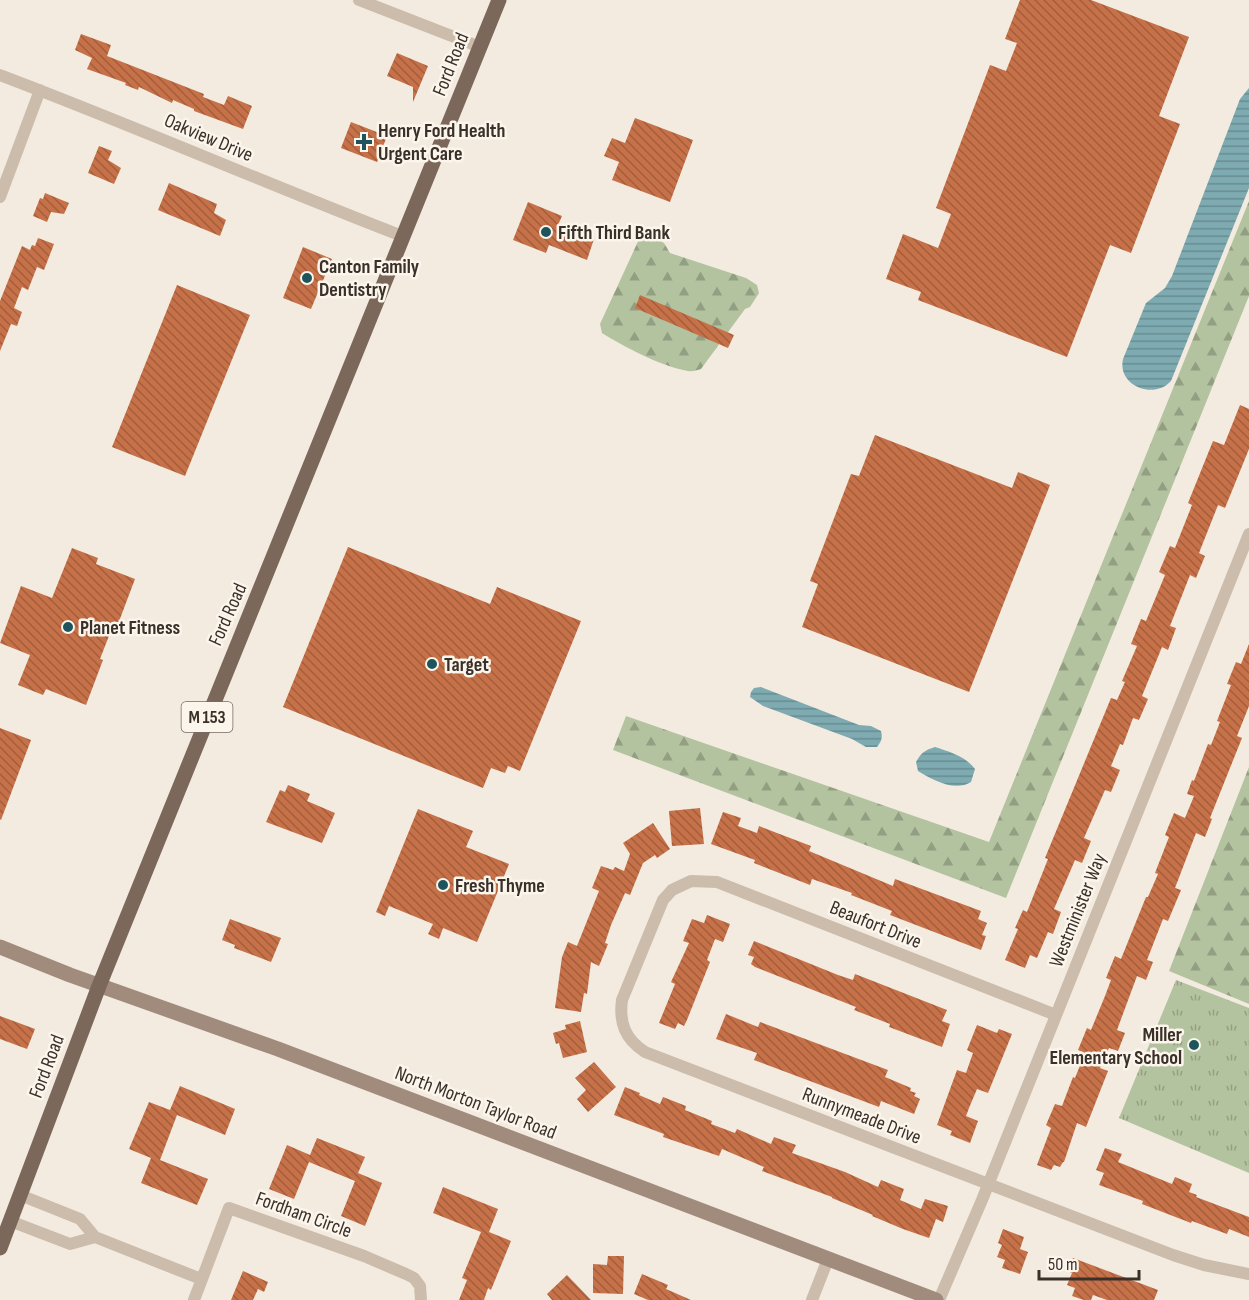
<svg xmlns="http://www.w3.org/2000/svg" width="1249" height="1300" font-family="'Sofia Sans Condensed',sans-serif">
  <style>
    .grass { fill: url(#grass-tufts) }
    .forest { fill: url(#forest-firs) }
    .water { fill: url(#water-rules) }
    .building { fill: url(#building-back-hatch) }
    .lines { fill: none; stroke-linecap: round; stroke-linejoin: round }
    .street { stroke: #ccbcab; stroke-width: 12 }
    .secondary { stroke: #a08b7c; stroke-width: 15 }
    .primary { stroke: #7c685b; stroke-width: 15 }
    .poi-dot { fill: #1e545c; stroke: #fbf5ec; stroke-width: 2 }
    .labels { text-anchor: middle; stroke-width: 5; stroke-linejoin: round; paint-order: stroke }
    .shield { fill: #fbf5ec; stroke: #746b64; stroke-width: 1.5 }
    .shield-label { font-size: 18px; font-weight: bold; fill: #3a302a }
    .street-label { font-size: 20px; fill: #3a302a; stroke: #fbf5ec }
    .poi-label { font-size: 20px; font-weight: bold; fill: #3a302a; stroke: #fbf5ec; text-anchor: start }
  </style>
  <defs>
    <pattern id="grass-tufts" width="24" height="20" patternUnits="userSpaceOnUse" patternTransform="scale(1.5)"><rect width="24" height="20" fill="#b4c39f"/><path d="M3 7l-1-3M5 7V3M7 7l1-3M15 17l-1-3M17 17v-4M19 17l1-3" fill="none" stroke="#939f82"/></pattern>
    <pattern id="forest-firs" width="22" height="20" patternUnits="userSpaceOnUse" patternTransform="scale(1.5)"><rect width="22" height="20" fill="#b4c39f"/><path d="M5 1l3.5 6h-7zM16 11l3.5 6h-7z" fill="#939f82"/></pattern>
    <pattern id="water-rules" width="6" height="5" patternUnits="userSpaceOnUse" patternTransform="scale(1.5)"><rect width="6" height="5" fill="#7eabb1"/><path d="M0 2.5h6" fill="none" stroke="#688c90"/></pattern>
    <pattern id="building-back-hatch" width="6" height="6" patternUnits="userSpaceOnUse" patternTransform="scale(1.5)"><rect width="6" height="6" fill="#c77149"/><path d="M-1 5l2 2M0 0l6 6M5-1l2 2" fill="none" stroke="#a35d3d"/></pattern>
  </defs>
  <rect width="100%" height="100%" fill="#f3ebdf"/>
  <!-- grass -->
  <path class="grass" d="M1176,980L1249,1008V1173L1119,1118Z"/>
  <!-- forest -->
  <path class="forest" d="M1249,201V296L1006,898L613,750L626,716L989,842Z
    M647,233L664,243L670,253L746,278L757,285L759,293L750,307L745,309L701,369C697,370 693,372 688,371C663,367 624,347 602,333L600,324L641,235Z
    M1249,767V1004L1169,971Z"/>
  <!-- water -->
  <path class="water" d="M1249,88V188L1171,381C1154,400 1117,386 1123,359L1146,303L1165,288L1172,276L1240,99Z
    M761,687L859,725L871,726L881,731C883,738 881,742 877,747H866L852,739L763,706L750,697L751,692L754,688Z
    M935,747C950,752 965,756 975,769L971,782C955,792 932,780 918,771L916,762C921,753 925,750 935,747Z"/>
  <!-- building -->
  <path class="building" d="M1020,0H1091L1189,37L1159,116L1180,124L1131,253L1110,245L1067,357L918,300L921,292L886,279L903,234L938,248L951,214L936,208L990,65L1006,71L1017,43L1005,39Z
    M81,34L111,45L107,56L204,94L203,97L224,105L228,96L252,106L243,129L194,111V109L173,100L172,103L139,87L138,90L125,85L126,83L87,69L92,58L75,50Z
    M397,53L428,66L413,102V87L387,76Z
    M635,118L693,140L670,202L612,180L619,162L604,156L612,138L625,143Z
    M351,122L387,136L377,162L341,148Z
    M99,146L112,151L108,160L121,168L114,184L88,173Z
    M169,183L217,204L214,213L226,220L220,236L158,210Z
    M45,193L69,203L64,214L51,212L47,222L33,216L40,198L43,199Z
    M528,202L562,216L558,225L594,239L587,260L549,245L546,253L513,240Z
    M38,238L54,244L44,270L37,267L28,290L22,287L14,308L22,312L17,326L11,324L0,351V301L22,246L30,250L32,245L35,246Z
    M303,247L332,259L311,309L283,298Z
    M177,285L250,315L185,476L112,447Z
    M640,295L734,335L728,348L635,308Z
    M1240,405L1249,409V449L1225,508L1218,505L1199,553L1205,556L1196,578L1190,575L1170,626L1176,628L1168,650L1162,647L1142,696L1148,699L1139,720L1133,718L1123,745L1120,744L1111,766L1120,770L1111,792L1105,790L1084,838L1091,841L1082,863L1075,860L1054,909L1061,912L1053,934L1048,932L1037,958L1030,955L1025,968L1005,960L1018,929L1015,928L1023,910L1027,912L1048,859L1045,858L1111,698L1117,700L1125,682L1122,681L1137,646L1131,644L1141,619L1146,621L1165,575L1159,572L1170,546L1175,548L1192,505L1188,503L1213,441L1224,445Z
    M875,435L1012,488L1018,472L1050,485L969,692L802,627L818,584L810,581L851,474L859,476Z
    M348,547L490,604L497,587L581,621L520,771L508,766L505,773L491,768L483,788L283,707Z
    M72,548L98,558L96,564L135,579L118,624L114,623L100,659L103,660L86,705L46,689L43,695L18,685L30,655L0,643L21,586L52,598Z
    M1249,644V706L1237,736L1242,738L1210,818L1212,819L1205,837L1196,833L1175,888L1181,890L1168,921L1163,919L1147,960L1153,962L1146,980L1137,976L1117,1030L1125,1033L1118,1051L1109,1048L1100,1068L1108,1071L1086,1127L1077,1123L1064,1162H1063L1060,1167L1054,1165L1051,1170L1037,1165L1051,1128L1046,1125L1055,1104L1062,1106L1073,1077L1075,1078L1085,1053L1078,1050L1087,1028L1091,1030L1105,996L1111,980L1106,978L1115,956L1121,959L1146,897H1148L1158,874L1155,873L1169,837L1165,835L1174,813L1185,818L1194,796L1187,794L1192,780L1194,781L1208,744L1211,745L1220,722L1217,721L1231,685L1227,684L1236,662L1241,664Z
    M0,728L31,740L1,820L0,819Z
    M288,785L310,794L307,801L335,813L322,843L266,822L280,790L285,792Z
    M700,808L704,844L672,846L669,811Z
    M418,809L473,831L466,847L509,864L477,942L443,928L439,939L428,934L433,924L389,906L385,916L376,912Z
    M723,812L741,818L738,826L757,833L759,826L777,833L811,846L809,851L893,886L895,879L981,911L978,919L987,923L982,935L986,936L981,950L890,915L892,911L851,895L852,893L812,879L810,885L754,863L755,860L711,844Z
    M653,823L670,849L657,858L655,855L643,863L630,895L625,893L611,925L605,943L608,944L599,966L591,962L587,994L584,993L581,1012L555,1008L562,957L568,942L577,946L599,891L592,888L601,866L613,870L615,867L624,871L630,854L623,843Z
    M707,915L730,924L723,942L715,939L707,960L710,962L687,1020L684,1026L678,1023L675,1029L659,1023L675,984L671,982L689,943L683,941L692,919L704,923Z
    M230,919L281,938L271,962L234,948L235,945L222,940Z
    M754,941L838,975L853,980L855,974L947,1010L942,1021L950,1024L942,1047L889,1027L890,1024L854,1010L856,1007L755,967L751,964L754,957L748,955Z
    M726,1014L758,1027L760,1022L888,1070L885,1077L911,1088L910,1091L916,1093L914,1096L920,1099L914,1114L881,1101L879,1107L754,1060L757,1053L716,1039Z
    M0,1016L35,1029L27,1049L0,1039Z
    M580,1021L587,1052L563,1058L559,1043L556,1044L553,1033L566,1029L565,1025Z
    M977,1025L997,1033L999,1029L1012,1034L988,1093L977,1089L969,1108L966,1116L978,1121L970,1143L950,1135L952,1131L937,1125L957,1070L966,1073L973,1053L967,1050Z
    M594,1062L616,1087L588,1112L577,1099L586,1090L575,1078Z
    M180,1086L235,1109L225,1135L177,1115L160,1160L208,1179L197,1205L141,1183L151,1158L129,1149L149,1102L170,1110Z
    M625,1087L640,1093L639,1095L660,1104L663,1097L686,1106L685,1110L712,1121L711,1124L735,1133L737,1129L771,1144L774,1137L796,1145L792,1153L845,1172L878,1187L881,1180L904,1189L900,1200L921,1209L925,1199L948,1206L943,1222L936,1219L929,1238L903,1229L872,1216L873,1215L832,1198V1197L762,1171L764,1167L722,1149L719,1156L663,1137L664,1134L614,1115Z
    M317,1138L365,1157L358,1173L382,1183L365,1226L341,1216L355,1181L309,1162L294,1199L269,1189L287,1145L310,1155Z
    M1105,1148L1122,1154L1118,1162L1172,1184L1175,1177L1192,1184L1189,1192L1197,1195L1196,1197L1249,1217V1237L1229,1229L1227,1234L1192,1221L1191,1223L1142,1204L1143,1201L1099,1185L1104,1173L1096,1170Z
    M443,1187L498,1209L489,1232L511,1241L491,1290L488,1288L484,1300H459L467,1280L462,1278L481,1232L433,1213Z
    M1003,1229L1024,1237L1020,1249L1028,1252L1020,1274L1002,1268L1005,1260L997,1257L1002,1245L998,1243Z
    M608,1256H624L623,1294L593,1293V1264L607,1265Z
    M1073,1258L1158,1290L1154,1300H1107L1093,1295L1091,1300H1084L1072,1296L1075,1288L1067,1285L1072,1273L1068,1271Z
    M243,1271L268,1282L264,1292L258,1289L253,1300H231Z
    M642,1274L668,1285L666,1289L691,1300H648L634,1294Z
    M567,1275L591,1300H552L547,1294Z"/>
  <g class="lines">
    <!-- street -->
    <path class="street" d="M359,0L480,47
      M0,75C135,126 267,184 402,236
      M0,197L40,90
      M1056,1015L717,882L691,881L672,890L663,900L622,1000C619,1023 625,1039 645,1052L1173,1255L1204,1265L1249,1274
      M10,1221L70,1244L95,1237L80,1219L20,1195
      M95,1237L201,1279
      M194,1300L229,1208L364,1256L406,1274L414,1278L420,1286L421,1300
      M812,1300L828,1259
      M939,1300L982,1200L1249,534"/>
    <!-- secondary -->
    <path class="secondary" d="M0,947L70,975L278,1049L936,1300"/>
    <!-- primary -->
    <path class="primary" d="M0,1248L99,986L499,0"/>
  </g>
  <!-- markers -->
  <g class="poi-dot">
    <path d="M361 133h6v6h6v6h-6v6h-6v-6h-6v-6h6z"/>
    <circle cx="546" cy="232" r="6"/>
    <circle cx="307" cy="278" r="6"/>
    <circle cx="68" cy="627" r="6"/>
    <circle cx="432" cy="664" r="6"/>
    <circle cx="443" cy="885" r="6"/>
    <circle cx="1194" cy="1045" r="6"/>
  </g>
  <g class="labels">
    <!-- shield labels -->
    <rect class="shield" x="181.5" y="702" width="51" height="30" rx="4.5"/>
    <g class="shield-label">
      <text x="207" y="723">M 153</text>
    </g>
    <!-- street labels -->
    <g class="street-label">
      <text transform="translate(450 64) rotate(-68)" y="7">Ford Road</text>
      <text transform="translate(209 137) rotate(23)" y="7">Oakview Drive</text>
      <text transform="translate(227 614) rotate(-66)" y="7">Ford Road</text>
      <text transform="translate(1077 910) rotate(-68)" y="7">Westminister Way</text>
      <text transform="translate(876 924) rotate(22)" y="7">Beaufort Drive</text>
      <text transform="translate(46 1066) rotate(-69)" y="7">Ford Road</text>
      <text transform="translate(476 1102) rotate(21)" y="7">North Morton Taylor Road</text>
      <text transform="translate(862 1115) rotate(21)" y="7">Runnymeade Drive</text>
      <text transform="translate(304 1214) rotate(20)" y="7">Fordham Circle</text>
    </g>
    <!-- poi labels -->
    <g class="poi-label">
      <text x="378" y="137">Henry Ford Health<tspan x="378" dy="23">Urgent Care</tspan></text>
      <text x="558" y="239">Fifth Third Bank</text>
      <text x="319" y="273">Canton Family<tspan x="319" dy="23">Dentistry</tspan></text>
      <text x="80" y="634">Planet Fitness</text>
      <text x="444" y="671">Target</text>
      <text x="455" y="892">Fresh Thyme</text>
      <text x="1182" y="1041" text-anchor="end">Miller<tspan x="1182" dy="23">Elementary School</tspan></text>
    </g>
  </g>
  <!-- scale -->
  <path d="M1039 1270v9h100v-9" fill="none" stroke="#3a302a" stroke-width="3"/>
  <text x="1048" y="1270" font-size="18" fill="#3a302a" stroke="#fbf5ec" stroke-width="4.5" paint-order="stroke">50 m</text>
</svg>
